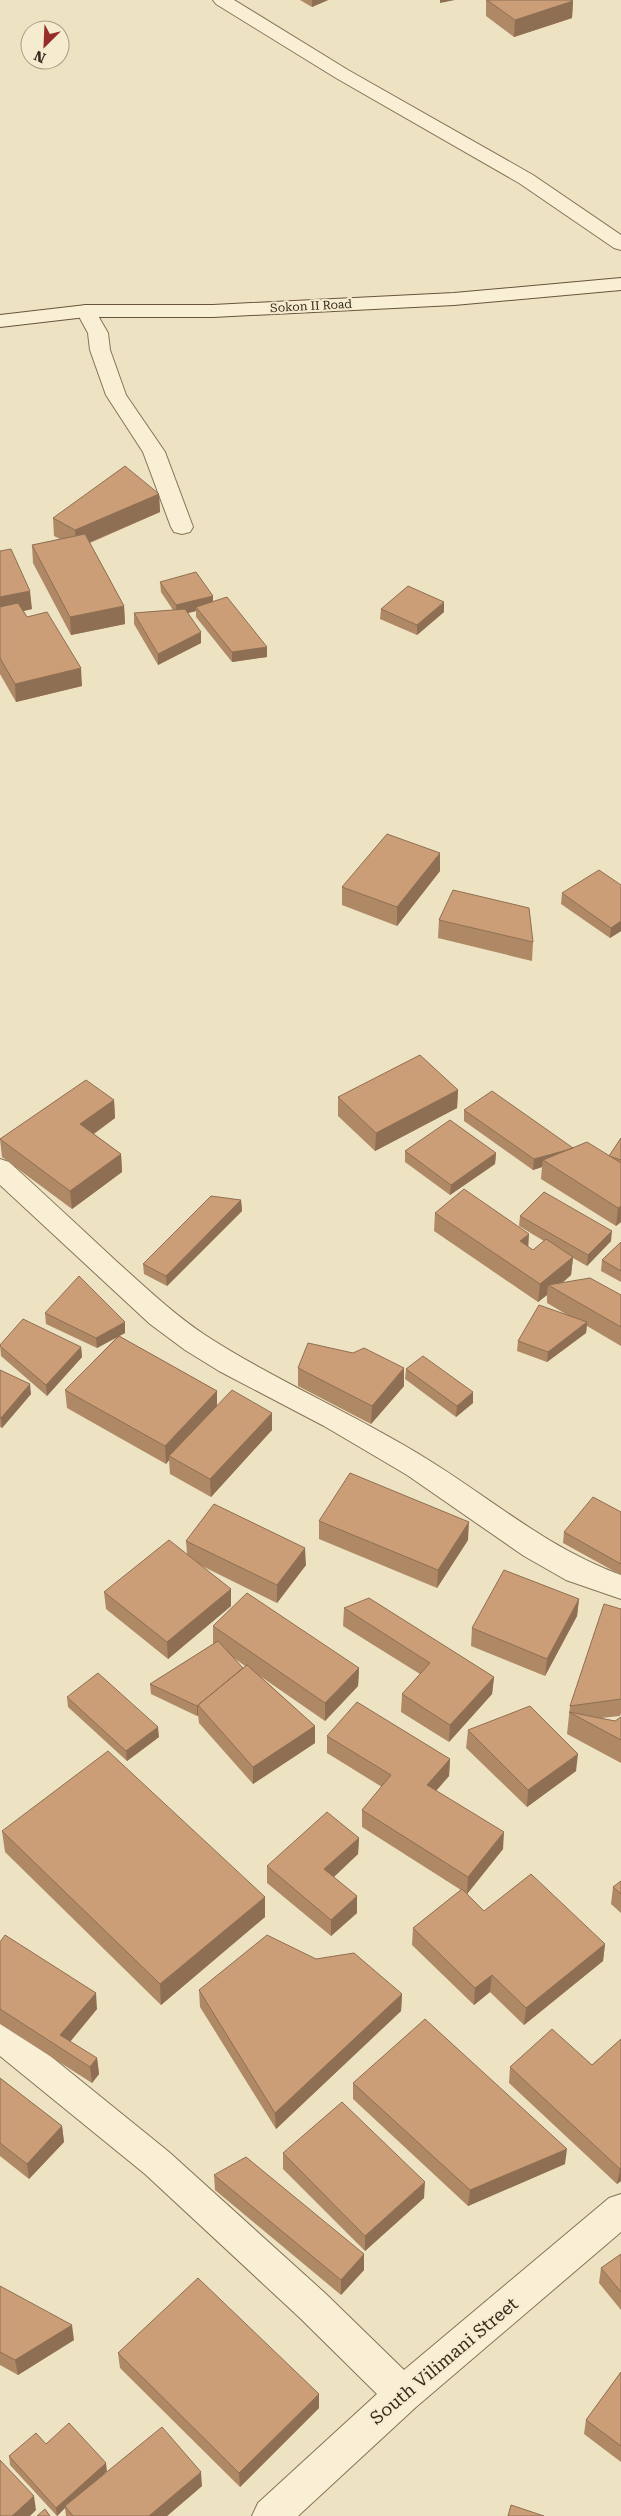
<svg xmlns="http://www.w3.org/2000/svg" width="621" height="2516" font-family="'Roboto Serif',serif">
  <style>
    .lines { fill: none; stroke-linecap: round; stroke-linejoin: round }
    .street-casing { stroke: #877359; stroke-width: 2 }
    .secondary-casing { stroke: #68543c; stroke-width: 2 }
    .street { fill: #f8efd4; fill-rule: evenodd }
    .secondary { fill: #f8efd4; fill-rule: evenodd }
    .wall { fill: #af8866; fill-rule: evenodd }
    .shaded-wall { fill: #8e6f53 }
    .building { fill: #cb9e77; stroke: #8e6f53 }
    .labels { text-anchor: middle; stroke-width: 4; stroke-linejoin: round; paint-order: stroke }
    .far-street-label { font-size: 12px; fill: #362a1d; stroke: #f5ecd0 }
    .near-street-label { font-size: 18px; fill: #362a1d; stroke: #f5ecd0 }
  </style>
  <rect width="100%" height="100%" fill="#ede2c1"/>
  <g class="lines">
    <defs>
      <path id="street" d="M213,0H234L348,70L533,175L621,235V250L614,248L519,183L336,78L216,4Z
        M86,305L93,307L108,333L110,350L126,395L165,452L193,527L190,532L182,534L174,532L171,527L143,452L106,395L90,350L88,333L76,311L79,307Z
        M0,1159L9,1162C45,1195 80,1227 115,1260C144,1286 172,1313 205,1335C276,1381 355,1414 427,1459C492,1499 547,1548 621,1575V1599L566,1580L524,1556L407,1475L324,1426L219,1371L185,1350L150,1324L0,1185Z
        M0,2021L12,2025L169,2152L326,2294L404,2370L609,2198L621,2194V2232L416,2407L298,2516H252L258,2503L377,2394L300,2318L145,2174L0,2056Z"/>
      <path id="secondary" d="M621,278V290L454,305L213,317H86L0,327V315L86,305H213L454,293Z"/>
    </defs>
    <!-- street casing -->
    <use href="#street" class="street-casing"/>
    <!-- secondary casing -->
    <use href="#secondary" class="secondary-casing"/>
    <!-- street -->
    <use href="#street" class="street"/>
    <!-- secondary -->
    <use href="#secondary" class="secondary"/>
  </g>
  <!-- wall -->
  <path class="wall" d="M300,0H328L312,7Z
    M486,0H571L573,1L572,18L514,37L486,16Z
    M159,494L160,512L90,543L124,606L125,624L71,635L33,563L32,545L60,539L54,536L53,518Z
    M0,551L32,609L24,611L27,617L82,686L16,702L0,674Z
    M160,582L213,602L267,657L232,662L196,617V611L187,613L201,643L158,665L134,624V613L173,610L161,592Z
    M381,609L444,612L417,635L380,619Z
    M440,871L397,926L342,905V887Z
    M621,885V931L610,938L561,904L562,893Z
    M439,920L533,942L532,961L438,938Z
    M458,1090L457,1108L375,1151L338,1116V1097Z
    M114,1100L115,1118L94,1134L121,1154L122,1172L72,1209L2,1157L0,1139Z
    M464,1110L573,1148L609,1156L621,1138V1222L616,1226L541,1179L542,1167L533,1170L464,1121Z
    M405,1151L496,1153L495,1164L450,1195L405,1162Z
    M241,1200L242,1211L167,1286L144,1274L143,1264Z
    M435,1213L528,1247L533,1250L544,1241L519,1226L520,1216L611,1241L587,1266L573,1258L571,1275L562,1283L621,1295V1346L587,1326L586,1333L547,1362L517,1351L518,1341L569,1316L547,1303V1295L538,1302L434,1231Z
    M621,1242V1282L601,1271L602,1260Z
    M45,1313L125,1333L119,1336L217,1391V1405L272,1413V1430L211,1497L170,1474L169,1460L166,1464L67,1408L65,1390L117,1337L97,1348L46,1324Z
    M0,1345L81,1347L82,1357L47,1396L1,1356Z
    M298,1368H404V1386L371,1424L298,1386Z
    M406,1369L473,1403L456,1417L405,1379Z
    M0,1370L31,1394L2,1428L0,1427Z
    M621,1512V1575L563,1543L564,1532Z
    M319,1521L468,1540L437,1588L319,1539Z
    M186,1541L306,1565L277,1603L202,1566L231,1606L168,1659L106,1609L104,1592L187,1554Z
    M579,1599L577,1616L545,1676L471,1646L472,1628Z
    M344,1608L494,1677L492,1694L449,1742L401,1712L402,1694L420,1674L343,1626Z
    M621,1609V1713L620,1716L601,1718L615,1721L621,1717V1763L567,1734L570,1706Z
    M213,1626L359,1668L358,1686L325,1721L260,1676L315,1726V1743L253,1784L199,1723L198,1715L197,1716L151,1694L150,1684L213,1644ZM234,1658L245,1666L243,1668Z
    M67,1697L159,1737L127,1761L68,1707Z
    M468,1730L576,1771L527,1807L466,1748Z
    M327,1736L450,1759L449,1776L436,1791L503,1849L467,1894L484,1911L605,1944L603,1961L524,2025L490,1992L474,2005L412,1945L413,1928L461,1890L362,1827V1810L382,1787L327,1753Z
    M2,1831L265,1917L161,2005L5,1852Z
    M359,1838L358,1854L334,1877L357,1913L331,1936L267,1883V1866Z
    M621,1881V1913L611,1904L613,1887Z
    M0,1942L97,2009L70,2042L97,2058L99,2074L92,2083L0,2024Z
    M316,1959L402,1994L401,2011L276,2129L200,2007L199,1990Z
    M621,2039V2181L617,2184L509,2083L510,2067L592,2065Z
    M0,2078L62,2126L64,2142L29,2179L0,2156Z
    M353,2083L565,2164L468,2206L353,2099Z
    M283,2153L424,2198L365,2251L283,2169Z
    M214,2175L364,2270L341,2295L215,2190Z
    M621,2254V2310L599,2283L601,2268Z
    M0,2286L74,2340L18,2375L0,2365Z
    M118,2353L319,2408L240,2487L120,2368Z
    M621,2372V2462L584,2434L586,2420Z
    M46,2444L107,2471L97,2480L202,2486L167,2516H66L65,2508L57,2516L10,2465L9,2456Z"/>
  <!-- shaded-wall -->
  <path class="shaded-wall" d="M312,0H328L312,7Z
    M440,0H455L440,3Z
    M573,1L572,18L514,37L515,20Z
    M159,494L160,512L76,548L75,530Z
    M30,591L32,609L0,616V597Z
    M213,596V606L196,607V611L177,616L176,605Z
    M444,602V612L417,635V625Z
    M124,606L125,624L71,635L70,617Z
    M201,632V643L158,665V654Z
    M267,647V657L232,662V652Z
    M81,668L82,686L16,702L15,684Z
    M440,853V871L397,926V907Z
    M621,921V931L610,938L611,928Z
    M458,1090L457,1108L375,1151L376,1133Z
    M114,1100L115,1118L82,1142L80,1124Z
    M574,1148L543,1160L542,1167L533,1170L534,1159Z
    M496,1153L495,1164L450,1195L451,1185Z
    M121,1154L122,1172L72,1209L70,1191Z
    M241,1200L242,1211L167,1286L166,1276Z
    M621,1206V1222L616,1226L618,1208Z
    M612,1231L611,1241L587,1266L588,1255Z
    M529,1234L528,1252L520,1241Z
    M573,1257L571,1275L555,1289L548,1285L547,1295L538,1302L540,1284Z
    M125,1322V1333L97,1348L96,1338Z
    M587,1322L586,1333L547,1362L548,1352Z
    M81,1347L82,1357L47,1396L46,1385Z
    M404,1368V1386L371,1424L372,1406Z
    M30,1384L31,1394L2,1428L1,1418Z
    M217,1391V1409L169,1456V1460L166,1464L165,1446Z
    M473,1392V1403L456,1417L457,1406Z
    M272,1413V1430L211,1497L210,1479Z
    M469,1522L468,1540L437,1588L438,1570Z
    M305,1548L306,1565L277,1603V1585Z
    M231,1589V1606L168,1659L167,1642Z
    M579,1599L577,1616L545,1676L547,1659Z
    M359,1668L358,1686L325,1721V1703Z
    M494,1677L492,1694L449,1742L450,1725Z
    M198,1705V1715L197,1716V1706Z
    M315,1726V1743L253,1784V1767Z
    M158,1727L159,1737L127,1761L126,1751Z
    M578,1754L576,1771L527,1807L528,1790Z
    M450,1759L449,1776L426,1802L427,1785Z
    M504,1832L503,1849L467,1894L468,1877Z
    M359,1838L358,1854L324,1886V1869Z
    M357,1896V1913L331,1936V1920Z
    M265,1897V1917L161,2005L160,1984Z
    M605,1944L603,1961L524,2025L526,2008Z
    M492,1975L490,1992L474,2005L475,1988Z
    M96,1993L97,2009L63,2050L60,2035Z
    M402,1994L401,2011L276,2129L275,2113Z
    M97,2058L99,2074L92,2083L90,2067Z
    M62,2126L64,2142L29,2179L27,2164Z
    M567,2149L565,2164L468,2206L470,2190Z
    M621,2168V2181L617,2184L620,2169Z
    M425,2182L424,2198L365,2251V2236Z
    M364,2254V2270L341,2295V2280Z
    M72,2325L74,2340L18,2375L15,2360Z
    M319,2394V2408L240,2487L239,2473Z
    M106,2463L107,2471L66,2508L65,2506V2508L57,2516L56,2508Z
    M201,2472L202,2486L167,2516H149Z
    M34,2496L36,2510L30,2516H12Z"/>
  <!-- building -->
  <path class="building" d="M487,0H571L573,1L515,20Z
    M125,466L159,494L75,530L53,518Z
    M85,534L124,606L70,617L32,545Z
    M11,549L30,591L0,597V551Z
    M196,572L213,596L176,605L160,582Z
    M408,586L444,602L417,625L381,609Z
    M227,597L267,647L232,652L196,607Z
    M18,603L27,617L47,612L81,668L15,684L0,658V607Z
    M185,609L201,632L158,654L134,613Z
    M387,834L440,853L397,907L342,887Z
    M599,870L621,885V921L611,928L562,893Z
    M453,890L529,908L533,942L439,920Z
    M420,1055L458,1090L376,1133L338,1097Z
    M86,1080L114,1100L80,1124L121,1154L70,1191L0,1139Z
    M492,1091L573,1148L567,1150L534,1159L464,1110Z
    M450,1120L496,1153L451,1185L405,1151Z
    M621,1138V1160L609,1156Z
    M587,1142L621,1163V1206L618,1208L543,1160Z
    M464,1189L529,1234L520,1241L533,1250L546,1239L573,1257L540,1284L435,1213Z
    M544,1192L612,1231L588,1255L520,1216Z
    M211,1196L241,1200L166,1276L143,1264Z
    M621,1242V1271L602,1260Z
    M79,1276L125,1322L96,1338L45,1313Z
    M590,1278L621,1295V1327L548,1285Z
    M539,1305L587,1322L548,1352L518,1341Z
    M23,1319L81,1347L46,1385L0,1346V1345Z
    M119,1336L217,1391L165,1446L65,1390Z
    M308,1343L353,1353L364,1348L404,1368L372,1406L298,1368Z
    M423,1356L473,1392L457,1406L406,1369Z
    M0,1370L30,1384L1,1418L0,1417Z
    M232,1390L272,1413L210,1479L169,1456Z
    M350,1473L469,1522L438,1570L319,1521Z
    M593,1497L621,1512V1564L564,1532Z
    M214,1504L305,1548L277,1585L186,1541Z
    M169,1540L231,1589L167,1642L104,1592Z
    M504,1570L579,1599L547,1659L472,1628Z
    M247,1593L359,1668L325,1703L213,1626Z
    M369,1598L494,1677L450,1725L402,1694L430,1663L344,1608Z
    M604,1604L621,1609V1699L570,1706Z
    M218,1641L243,1668L197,1706L150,1684Z
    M247,1665L315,1726L253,1767L198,1705Z
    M98,1673L158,1727L126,1751L67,1697Z
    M357,1702L450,1759L427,1785L504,1832L468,1877L362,1810L391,1775L327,1736Z
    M530,1706L578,1754L528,1790L468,1730Z
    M569,1712L615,1721L621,1717V1740Z
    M108,1751L265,1897L160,1984L2,1831Z
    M327,1812L359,1838L324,1869L357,1896L331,1920L267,1866Z
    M531,1874L605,1944L526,2008L492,1975L475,1988L413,1928L462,1889L484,1911Z
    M621,1881V1894L613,1887Z
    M5,1935L96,1993L60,2035L97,2058L90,2067L0,2009V1942Z
    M267,1935L316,1959L354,1953L402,1994L275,2113L199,1990Z
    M425,2019L567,2149L470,2190L353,2083Z
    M552,2029L592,2065L621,2039V2168L620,2169L510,2067Z
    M0,2078L62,2126L27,2164L0,2143Z
    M342,2102L425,2182L365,2236L283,2153Z
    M246,2157L364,2254L341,2280L214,2175Z
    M621,2254V2292L601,2268Z
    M198,2278L319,2394L239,2473L118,2353Z
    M0,2286L72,2325L15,2360L0,2352Z
    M621,2372V2446L586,2420Z
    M69,2423L106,2463L56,2508L9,2456L36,2433L46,2444Z
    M162,2427L201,2472L149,2516H73L65,2506Z
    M0,2460L34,2496L12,2516H0Z
    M511,2505L544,2516H508Z
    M45,2509L50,2516H37Z"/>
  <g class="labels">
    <!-- far-street labels -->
    <g class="far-street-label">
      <text transform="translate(311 306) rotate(-3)" y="4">Sokon II Road</text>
    </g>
    <!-- near-street labels -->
    <g class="near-street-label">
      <text transform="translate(444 2361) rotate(-40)" y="6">South Vilimani Street</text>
    </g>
  </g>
  <!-- north arrow -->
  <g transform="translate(45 45) rotate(204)"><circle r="24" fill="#f5ecd0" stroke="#a99e88"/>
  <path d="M0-4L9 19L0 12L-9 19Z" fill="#952d29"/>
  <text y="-8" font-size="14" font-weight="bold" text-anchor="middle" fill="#362a1d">N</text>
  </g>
</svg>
